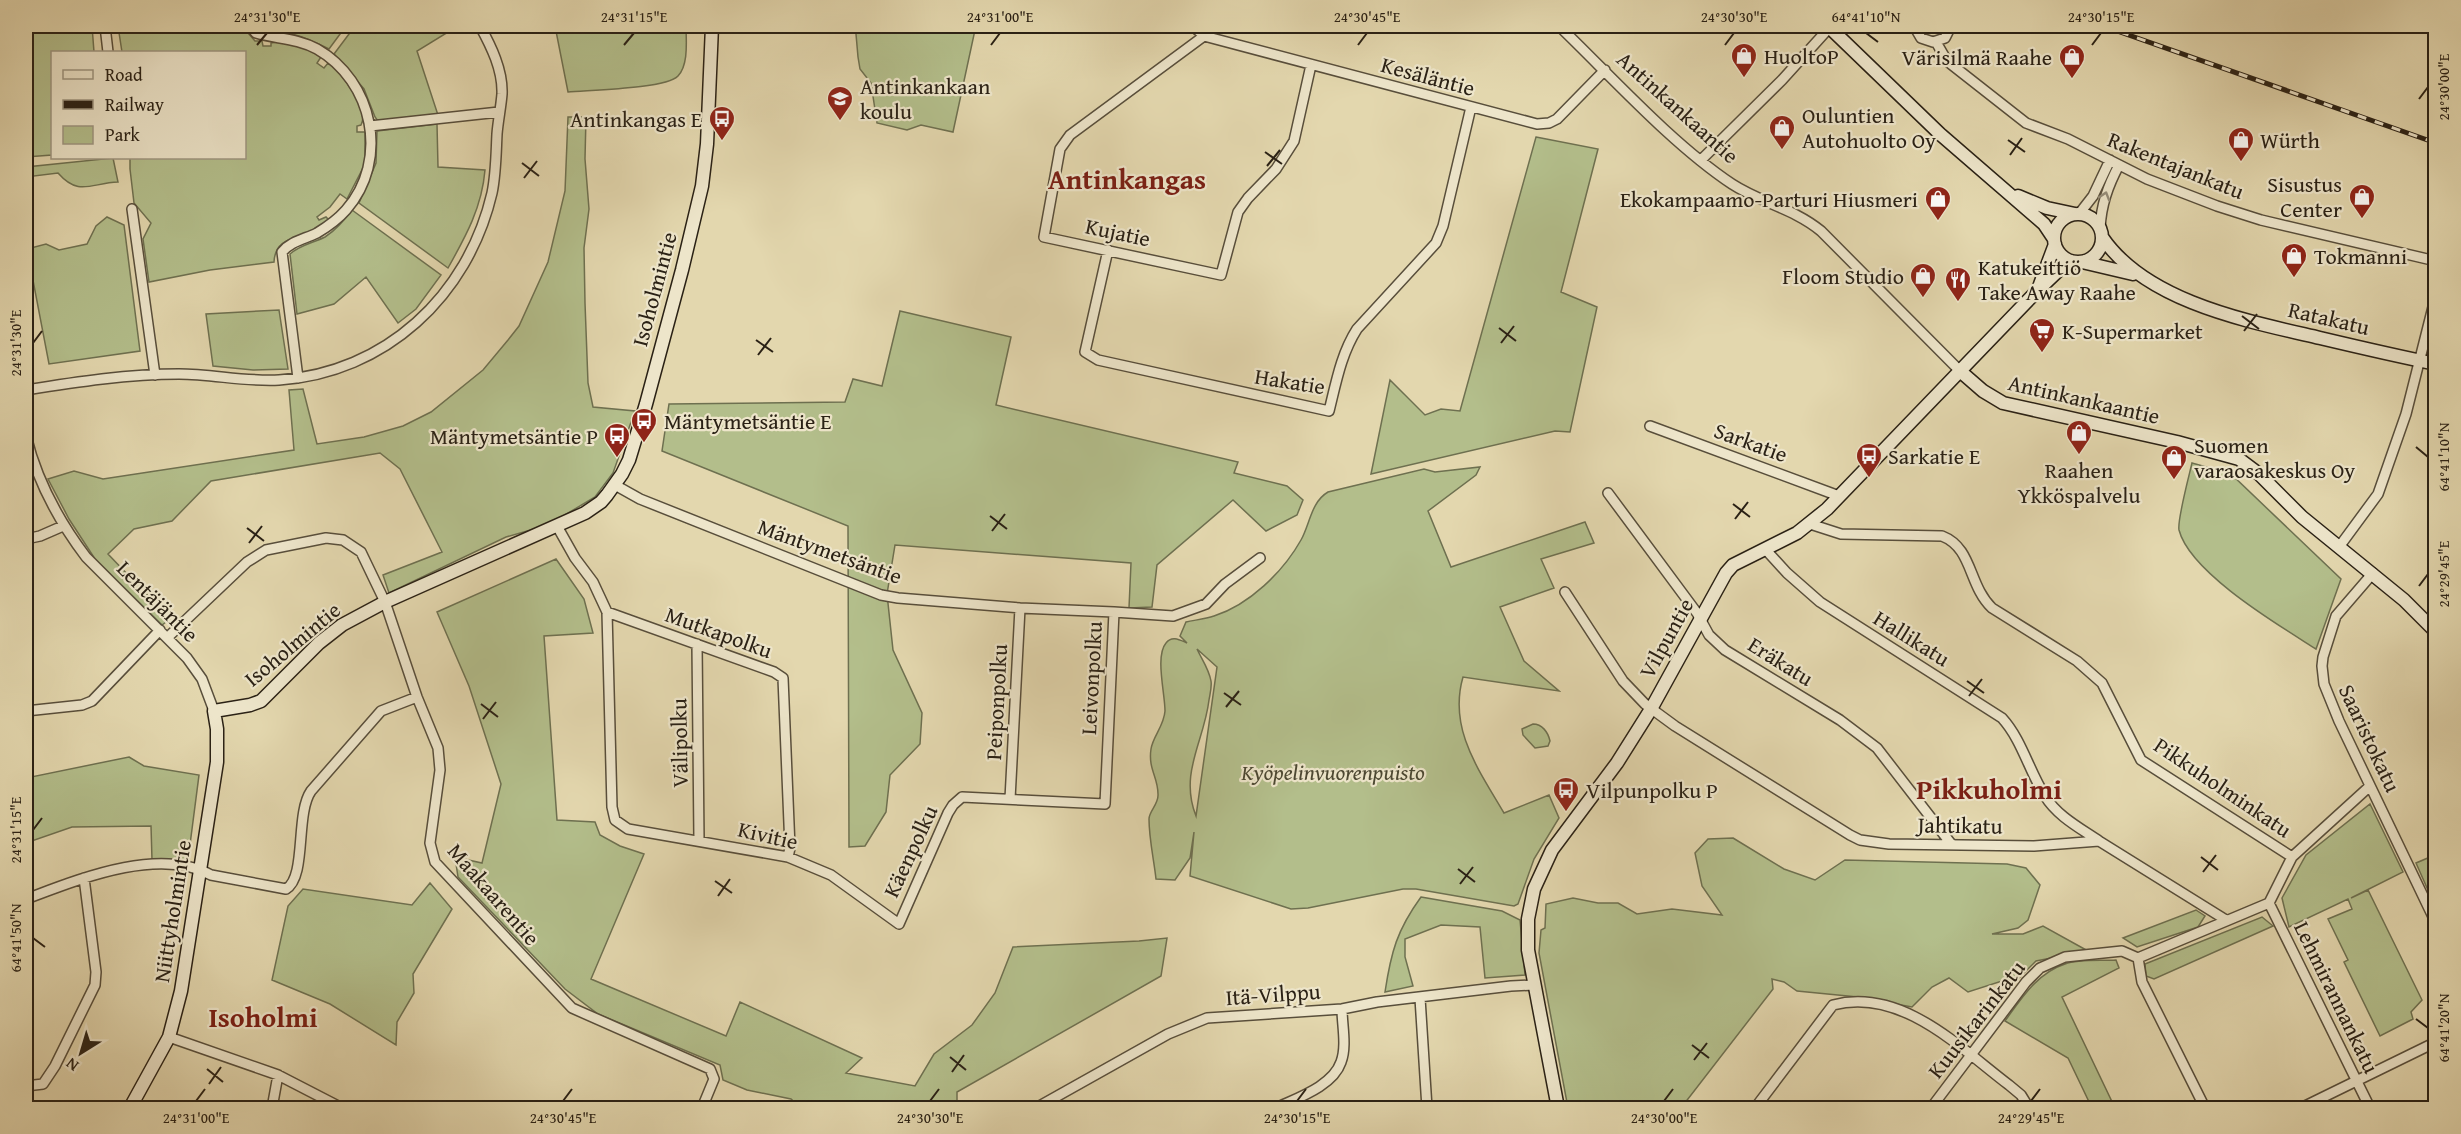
<svg xmlns="http://www.w3.org/2000/svg" width="2461" height="1134" font-family="'Gentium Book Plus',serif">
  <style>
    .green { fill: #b3be8b; stroke: #6e7050; stroke-width: 1.5; fill-rule: evenodd }
    .lines { fill: none; stroke-linecap: round; stroke-linejoin: round }
    .street-casing { stroke: #584e3b; stroke-width: 12 }
    .secondary-casing { stroke: #2a2115; stroke-width: 15 }
    .street { stroke: #ede5ca; stroke-width: 9 }
    .secondary { stroke: #ede5ca; stroke-width: 12 }
    .rail-casing { stroke: #2a2115; stroke-width: 5 }
    .rail { stroke: #ede5ca; stroke-width: 3; stroke-dasharray: 9; stroke-linecap: butt }
    .oneway { stroke: #958d79 }
    .ticks { fill: none; stroke: #2a2115; stroke-width: 2 }
    .labels { text-anchor: middle; stroke-width: 4.5; stroke-linejoin: round; paint-order: stroke }
    .poi-label { font-size: 22px; fill: #2a2115; stroke: #ede5ca; text-anchor: start }
    .street-label { font-size: 22px; fill: #2a2115; stroke: #ede5ca }
    .park-label { font-size: 22px; font-style: italic; fill: #4c4832; stroke: #ede5ca }
    .district-label { font-size: 28px; font-weight: bold; fill: #7a1f14; stroke: #ede5ca }
    .neatline { fill: none; stroke: #2a2115; stroke-width: 2 }
    .ticks-label { font-size: 15px; text-anchor: middle; fill: #2a2115 }
  </style>
  <rect width="100%" height="100%" fill="#e3d7ae"/>
  <filter id="stains"><feTurbulence type="fractalNoise" baseFrequency=".00333" numOctaves="4"/><feColorMatrix values="0 0 0 0 .2 0 0 0 0 .09 0 0 0 0 .02 0 0 0 .5 -.17"/></filter>
  <radialGradient id="worn" r=".72"><stop offset=".6" stop-color="#630" stop-opacity="0"/><stop offset="1" stop-color="#630" stop-opacity=".3"/></radialGradient>
  <!-- green -->
  <path class="green" d="M26,26H92L94,52H52V155L26,157Z
    M118,26H242L255,41H262L263,46H271V43C288,39 306,48 321,57L317,63L324,68L328,63C341,73 370,109 361,125L357,126V132H365V164L347,199L340,194L330,207L317,217L319,220L326,217L329,220C324,223 318,228 313,231C296,239 275,238 274,262L210,270L149,282L143,239L151,223L134,203L130,169V158H244V52H122Z
    M259,26H346L329,49C317,43 304,37 292,34C279,31 269,34 259,26Z
    M355,26H397L403,30L408,26H458L417,51L438,115L378,121L375,117L364,89L334,54Z
    M555,26H686C686,40 689,64 678,76C666,89 589,90 568,92Z
    M858,26H939L938,32L940,26L975,30L953,132L921,125L907,130L877,123L871,83L860,69L858,57L856,34Z
    M568,117H586L585,159L589,209L584,248L585,303L588,383L593,407L635,411L613,473L595,497L548,525L506,537L389,593L383,575L442,552L400,469L380,453L211,481L172,521L134,529L108,554L170,619L162,625L95,559L69,519L48,479L74,471L103,479L294,450L289,390L303,389L317,444L364,437L403,426L431,412L483,370L508,340L519,326L548,262L565,191Z
    M437,124L438,167L485,170C482,207 466,236 448,268L359,203L376,163L377,131Z
    M1536,137L1598,149L1561,292L1597,307L1570,432L1555,431L1371,474L1390,380L1425,415L1441,409L1460,411Z
    M113,158L118,182C91,183 79,197 58,173L26,177V167Z
    M352,210L441,275L416,309L398,323L366,277L334,304L297,314L290,254C300,245 313,243 325,237C336,230 344,220 352,210Z
    M107,217L124,225L140,351L49,364L27,249L46,244L59,250L87,244L96,226Z
    M279,310L288,369L253,370L213,366L206,314Z
    M900,311L1011,337L996,405L1238,462L1234,473L1287,486L1303,500L1297,515L1266,531L1233,500L1157,565L1152,607L1129,608L1131,563L895,545L887,594L893,650L922,713L920,744L890,775L886,812L865,846L849,847L848,526L662,451L669,404L845,402L853,379L882,386Z
    M2192,463L2231,474L2341,579L2316,649C2280,626 2190,573 2179,530C2177,521 2189,476 2192,463Z
    M1480,467L1476,475L1428,511L1451,567L1585,522L1594,543L1541,559L1554,588L1500,607L1524,661L1559,691L1463,677C1448,729 1479,770 1504,813L1549,795L1559,818L1534,859L1518,904L1514,906L1416,889H1403L1308,908L1291,909L1190,876L1194,832L1190,858L1175,880L1156,879C1154,860 1149,839 1149,819C1149,811 1159,804 1158,794C1158,777 1148,769 1151,749C1153,736 1164,726 1165,711C1165,693 1155,656 1166,643C1172,635 1180,640 1187,643L1180,636L1186,622C1195,620 1205,619 1214,616C1249,605 1283,572 1301,540C1310,524 1311,502 1328,492L1424,469L1435,472ZM1197,649L1217,667L1196,816C1179,773 1204,742 1209,700C1210,694 1212,687 1211,681C1209,669 1201,658 1197,649Z
    M556,559L584,599L593,633L544,636L557,820L595,822L600,835L620,846L644,854L591,979L726,1036L740,1002L862,1058L846,1073L915,1086L934,1054L972,1025L995,993L1013,947L1139,941L1167,938L1161,976L957,1092V1108H801L791,1099L747,1090L723,1080L720,1065L598,1014L565,989L458,877L455,857L482,863L501,784L469,686L437,612Z
    M1533,724C1542,724 1548,732 1550,741L1548,746L1535,748L1523,735L1522,729Z
    M129,757L144,766L199,775L188,860L183,862L152,860L151,826L72,827L26,843V778Z
    M2370,804L2403,872L2351,898L2368,890L2422,1000L2411,1012L2413,1019L2380,1036L2344,962L2348,960L2328,919L2352,909L2348,899L2289,927L2282,898L2306,855Z
    M1733,838L1784,869L1815,880L1845,860L2007,864L2026,868L2040,885L2028,920L2018,928L1992,934H2023L2043,926L2088,951L2036,961L2014,983L2005,980L1968,992L1949,978L1932,987L1912,1007L1858,997L1797,991L1784,982L1772,979L1773,989L1681,1108H1568L1539,953L1541,930L1545,928L1546,904L1573,898L1598,903H1618L1637,914L1672,909L1722,915L1702,886L1695,853L1708,839Z
    M2435,855V866L2430,869L2435,888V906L2416,863Z
    M430,883L452,909L413,974L414,993L397,1022L396,1045L330,1004L272,980L288,906L303,889L412,905Z
    M1421,897L1502,911L1520,920L1525,975L1485,978L1480,927L1441,925L1405,939V957L1413,986L1385,992C1391,952 1397,930 1421,897Z
    M2196,910L2205,916L2198,927L2137,947L2123,938Z
    M2262,917L2273,926L2154,979L2146,976L2145,964Z
    M2116,960L2119,968L2062,997L2115,1108H2092L2068,1058L2005,1021C2021,999 2037,973 2065,964C2079,959 2100,961 2116,960Z"/>
  <g class="lines">
    <defs>
      <path id="street" d="M105,26L108,52
        M250,26L256,33C276,39 297,38 317,49C373,81 390,160 346,210C339,218 327,227 317,233C305,239 291,241 282,252L298,378
        M1193,26L1204,36L1537,124L1549,123L1557,119L1605,70
        M1559,26C1612,77 1672,144 1732,184C1761,203 1793,208 1821,231L1960,371
        M1914,26L1921,38L1933,42L1945,38L1951,26
        M1204,36L1070,135L1060,149L1044,237L1221,275L1238,212L1248,198L1276,169L1294,141L1311,65
        M1936,42L1947,61L2026,123L2068,139L2147,179L2217,206L2261,220L2436,261
        M370,126L499,112
        M1701,160L1782,80L1830,27
        M132,209L155,375
        M2079,214L2093,196L2110,160
        M2100,229C2101,205 2108,186 2119,165
        M1108,250L1085,352L1098,360L1329,411C1336,383 1341,354 1357,329L1436,243L1443,226L1471,107
        M26,390C76,382 128,374 179,374C212,374 246,382 279,380C385,373 468,296 492,193C496,174 496,154 497,134C498,121 501,107 502,94C503,70 491,46 480,26
        M1650,426L1839,496
        M26,436C37,481 58,520 86,557L187,658L202,679L214,711
        M615,485L640,499L881,595L898,598L1020,608L1114,612
        M1608,493L1697,613L1709,635L1725,650L1840,720L1877,748L1952,845
        M1810,524L1841,534L1942,536C1973,548 1968,585 1992,608L2077,661L2102,683L2141,760L2292,857
        M557,526L575,558L593,582L607,612L612,807L615,820L628,829L788,857L831,875L899,924L948,813L953,805L962,797L1105,804L1114,612L1173,616L1206,604L1225,584L1260,558
        M26,539L40,536L63,526
        M2339,547L2378,494L2406,414L2436,295
        M1766,550L1787,573L1820,602L2002,718C2022,740 2029,771 2045,796C2057,816 2080,828 2099,841
        M2373,573L2336,616L2323,657L2322,666L2324,684L2339,721L2436,923
        M1565,592L1623,681L1645,704L1675,726L1850,835L1860,840L1889,844L2034,846L2099,841L2226,920
        M607,612L774,672L783,678L790,848L788,857
        M168,637L247,562L266,550L326,538L343,540L361,552L385,602L417,697L438,748L440,770L430,843L435,862L572,1008L710,1069L714,1079L702,1108
        M697,644L699,840
        M26,711L82,705L92,701L160,630
        M1010,799L1020,608
        M26,899C77,880 158,846 211,875L286,889C307,877 295,814 311,791L381,711L417,697
        M2269,903L2370,1108
        M2138,958L2142,982L2205,1108
        M1420,998L1427,1108
        M169,1037L278,1075L342,1108
        M26,1086L43,1084L55,1066L95,985L96,972L84,878
        M272,1108L278,1075
        M1036,1108L1168,1034L1207,1018L1342,1009L1377,1002L1511,986L1534,985
        M1276,1108C1297,1098 1333,1086 1341,1062C1347,1046 1342,1025 1342,1009
        M1755,1108L1833,1005C1901,987 1959,1047 2009,1085L2021,1095L2029,1108
        M1931,1108L2026,982L2040,968L2065,957L2122,951L2138,958L2269,903L2292,857L2370,786
        M2301,1108L2436,1042"/>
      <path id="secondary" d="M1828,26L1940,134L2044,224L2054,239
        M2018,196L2047,208L2075,214
        M2054 238a24 24 0 1 1 48 0a24 24 0 1 1-48 0Z
        M2102,237C2146,302 2247,321 2320,338C2358,347 2397,356 2436,364
        M2082,262L2133,274
        M2039,287L2055,244
        M1960,371L1983,391L2003,403L2177,442L2239,459L2259,474L2302,517L2404,600L2436,632
        M130,1108L169,1037L181,991L217,762V729L214,711L250,705L261,701L319,643L342,625L385,602L585,513L601,502L607,495L622,474L629,460L646,404L682,270L702,186L707,144L712,26
        M1558,1108L1528,950V919L1534,889L1552,850L1617,763L1651,709L1726,573L1733,565L1797,533L1827,509L2037,291L2059,270L2074,262"/>
    </defs>
    <!-- street casing -->
    <use href="#street" class="street-casing"/>
    <!-- secondary casing -->
    <use href="#secondary" class="secondary-casing"/>
    <!-- street -->
    <use href="#street" class="street"/>
    <!-- secondary -->
    <use href="#secondary" class="secondary"/>
    <defs>
      <path id="rail" d="M2103,26L2436,143"/>
    </defs>
    <!-- rail casing -->
    <use href="#rail" class="rail-casing"/>
    <!-- rail -->
    <use href="#rail" class="rail"/>
  </g>
  <!-- one-way arrows -->
  <defs><path id="oneway-chevron" d="M-2-3.5L2.5 0L-2 3.5" fill="none" stroke-width="1.6" stroke-linecap="round" stroke-linejoin="round" transform="scale(1.5)"/></defs>
  <use class="oneway" href="#oneway-chevron" transform="translate(2105 196) rotate(-73)"/>
  <!-- ticks -->
  <path class="ticks" d="M1866,33L1878,42M257,45L267,33M624,45L634,33M991,45L1000,33M1358,45L1367,33M1725,45L1734,33M2092,45L2101,33M2419,99L2428,87M2008,140L2025,152M1265,152L1282,164M2010,155L2022,138M522,163L539,176M1267,166L1280,150M524,178L537,161M2242,316L2259,329M1499,328L1516,341M2244,331L2257,314M756,340L773,352M33,343L42,331M1501,343L1514,326M758,355L771,338M2416,447L2428,457M1733,504L1750,517M990,516L1007,529M1735,519L1748,502M247,528L264,541M992,531L1005,514M249,543L262,526M2419,586L2428,574M1967,681L1984,693M1224,693L1241,705M1969,696L1982,679M481,704L498,717M1226,707L1239,691M483,719L496,702M33,830L42,818M2201,857L2218,870M1458,869L1475,882M2203,872L2216,855M715,881L732,893M1460,884L1473,867M718,896L730,879M33,938L45,947M2416,1019L2428,1028M1692,1045L1709,1058M950,1057L966,1070M1694,1060L1707,1043M207,1069L223,1082M952,1072L964,1055M209,1084L221,1067M196,1101L205,1089M563,1101L572,1089M930,1101L939,1089M1297,1101L1306,1089M1664,1101L1673,1089M2031,1101L2040,1089"/>
  <!-- icons -->
  <defs>
    <symbol id="shop-pin" viewBox="-11 -11 22 30"><path d="M0 17L-7.5 6A9.5 9.5 0 1 1 7.5 6Z" fill="#8f2418" stroke="#ede5ca"/><path d="M-5-2.5h2.3a2.7 3.5 0 0 1 5.4 0H5L5.5 6h-11ZM-1.5-2.5h3a1.5 2.3 0 0 0-3 0Z" fill="#fff"/></symbol>
    <symbol id="school-pin" viewBox="-11 -11 22 30"><path d="M0 17L-7.5 6A9.5 9.5 0 1 1 7.5 6Z" fill="#8f2418" stroke="#ede5ca"/><path d="M0-5L7-2L0 1L-7-2ZM-4 1L0 2.5L4 1V4Q0 6-4 4Z" fill="#fff"/></symbol>
    <symbol id="bus-pin" viewBox="-11 -11 22 30"><path d="M0 17L-7.5 6A9.5 9.5 0 1 1 7.5 6Z" fill="#8f2418" stroke="#ede5ca"/><path d="M-5-6H5V4H4V6H2V4H-2V6H-4V4H-5ZM-3.5-4V0h7V-4ZM-3.5 1.2v1.5H-2V1.2ZM2 1.2v1.5H3.5V1.2Z" fill="#fff"/></symbol>
    <symbol id="restaurant-pin" viewBox="-11 -11 22 30"><path d="M0 17L-7.5 6A9.5 9.5 0 1 1 7.5 6Z" fill="#8f2418" stroke="#ede5ca"/><path d="M-5-6h1v4h1v-4h1v4h1v-4h1v5L-1.5 .5V6h-2V.5L-5-1ZM5-6V6H3V1.5H1.5Q1.5-4 5-6Z" fill="#fff"/></symbol>
    <symbol id="supermarket-pin" viewBox="-11 -11 22 30"><path d="M0 17L-7.5 6A9.5 9.5 0 1 1 7.5 6Z" fill="#8f2418" stroke="#ede5ca"/><path d="M-6-5.5h2.5l.6 2H6L4.5 2H-2.5L-4.4-4H-6ZM-1.5 3.2a1.3 1.3 0 1 0 .1 0ZM3 3.2a1.3 1.3 0 1 0 .1 0Z" fill="#fff"/></symbol>
  </defs>
  <g fill-rule="evenodd">
    <use href="#shop-pin" x="1729" y="41" width="30" height="40"/>
    <use href="#shop-pin" x="2057" y="42" width="30" height="40"/>
    <use href="#school-pin" x="825" y="84" width="30" height="40"/>
    <use href="#bus-pin" x="707" y="104" width="30" height="40"/>
    <use href="#shop-pin" x="1767" y="113" width="30" height="40"/>
    <use href="#shop-pin" x="2226" y="125" width="30" height="40"/>
    <use href="#shop-pin" x="2347" y="182" width="30" height="40"/>
    <use href="#shop-pin" x="1923" y="184" width="30" height="40"/>
    <use href="#shop-pin" x="2279" y="241" width="30" height="40"/>
    <use href="#shop-pin" x="1908" y="261" width="30" height="40"/>
    <use href="#restaurant-pin" x="1943" y="265" width="30" height="40"/>
    <use href="#supermarket-pin" x="2027" y="316" width="30" height="40"/>
    <use href="#bus-pin" x="629" y="406" width="30" height="40"/>
    <use href="#shop-pin" x="2064" y="418" width="30" height="40"/>
    <use href="#bus-pin" x="602" y="421" width="30" height="40"/>
    <use href="#bus-pin" x="1854" y="441" width="30" height="40"/>
    <use href="#shop-pin" x="2159" y="443" width="30" height="40"/>
    <use href="#bus-pin" x="1551" y="775" width="30" height="40"/>
  </g>
  <g class="labels">
    <!-- poi labels -->
    <g class="poi-label">
      <text x="1764" y="64">HuoltoP</text>
      <text x="2052" y="65" text-anchor="end">Värisilmä Raahe</text>
      <text x="860" y="94">Antinkankaan<tspan x="860" dy="25">koulu</tspan></text>
      <text x="1802" y="123">Ouluntien<tspan x="1802" dy="25">Autohuolto Oy</tspan></text>
      <text x="702" y="127" text-anchor="end">Antinkangas E</text>
      <text x="2260" y="148">Würth</text>
      <text x="2342" y="192" text-anchor="end">Sisustus<tspan x="2342" dy="25">Center</tspan></text>
      <text x="1918" y="207" text-anchor="end">Ekokampaamo-Parturi Hiusmeri</text>
      <text x="2314" y="264">Tokmanni</text>
      <text x="1978" y="275">Katukeittiö<tspan x="1978" dy="25">Take Away Raahe</tspan></text>
      <text x="1904" y="284" text-anchor="end">Floom Studio</text>
      <text x="2062" y="339">K-Supermarket</text>
      <text x="664" y="429">Mäntymetsäntie E</text>
      <text x="598" y="444" text-anchor="end">Mäntymetsäntie P</text>
      <text x="2194" y="453">Suomen<tspan x="2194" dy="25">varaosakeskus Oy</tspan></text>
      <text x="1888" y="464">Sarkatie E</text>
      <text x="2079" y="478" text-anchor="middle">Raahen<tspan x="2079" dy="25">Ykköspalvelu</tspan></text>
      <text x="1586" y="798">Vilpunpolku P</text>
    </g>
    <!-- street labels -->
    <g class="street-label">
      <text transform="translate(1428 76) rotate(15)" y="8">Kesäläntie</text>
      <text transform="translate(1678 107) rotate(42)" y="8">Antinkankaantie</text>
      <text transform="translate(2176 165) rotate(22)" y="8">Rakentajankatu</text>
      <text transform="translate(1118 232) rotate(12)" y="8">Kujatie</text>
      <text transform="translate(654 289) rotate(-75)" y="8">Isoholmintie</text>
      <text transform="translate(2329 318) rotate(13)" y="8">Ratakatu</text>
      <text transform="translate(1290 381) rotate(9)" y="8">Hakatie</text>
      <text transform="translate(2084 399) rotate(13)" y="8">Antinkankaantie</text>
      <text transform="translate(1751 442) rotate(20)" y="8">Sarkatie</text>
      <text transform="translate(830 551) rotate(20)" y="8">Mäntymetsäntie</text>
      <text transform="translate(158 601) rotate(45)" y="8">Lentäjäntie</text>
      <text transform="translate(719 632) rotate(20)" y="8">Mutkapolku</text>
      <text transform="translate(1666 638) rotate(-61)" y="8">Vilpuntie</text>
      <text transform="translate(1912 638) rotate(32)" y="8">Hallikatu</text>
      <text transform="translate(292 644) rotate(-40)" y="8">Isoholmintie</text>
      <text transform="translate(1781 661) rotate(32)" y="8">Eräkatu</text>
      <text transform="translate(1091 678) rotate(-87)" y="8">Leivonpolku</text>
      <text transform="translate(996 702) rotate(-87)" y="8">Peiponpolku</text>
      <text transform="translate(2370 738) rotate(65)" y="8">Saaristokatu</text>
      <text transform="translate(679 743) rotate(-91)" y="8">Välipolku</text>
      <text transform="translate(2223 787) rotate(34)" y="8">Pikkuholminkatu</text>
      <text transform="translate(1960 825) rotate(1)" y="8">Jahtikatu</text>
      <text transform="translate(768 835) rotate(13)" y="8">Kivitie</text>
      <text transform="translate(910 851) rotate(-65)" y="8">Käenpolku</text>
      <text transform="translate(494 894) rotate(49)" y="8">Maakaarentie</text>
      <text transform="translate(172 911) rotate(-81)" y="8">Niittyholmintie</text>
      <text transform="translate(1273 994) rotate(-4)" y="8">Itä-Vilppu</text>
      <text transform="translate(2337 997) rotate(64)" y="8">Lehmirannankatu</text>
      <text transform="translate(1976 1019) rotate(-52)" y="8">Kuusikarinkatu</text>
    </g>
    <!-- park labels -->
    <g class="park-label">
      <text x="1333" y="780">Kyöpelinvuorenpuisto</text>
    </g>
    <!-- district labels -->
    <g class="district-label">
      <text x="1127" y="189">Antinkangas</text>
      <text x="1989" y="799">Pikkuholmi</text>
      <text x="263" y="1027">Isoholmi</text>
    </g>
  </g>
  <!-- margin -->
  <rect width="2461" height="1134" fill="none" stroke="#e3d7ae" stroke-width="66"/>
  <!-- legend -->
  <rect x="51" y="51" width="195" height="108" fill="#ede5ca" stroke="#9f9782" stroke-width="1.5"/>
  <rect x="63" y="70" width="30" height="9" fill="#ede5ca" stroke="#9f9782" stroke-width="1.5"/>
  <text x="105" y="81" font-size="18" fill="#2a2115">Road</text>
  <rect x="63" y="100" width="30" height="9" fill="#2a2115" stroke="#9f9782" stroke-width="1.5"/>
  <text x="105" y="111" font-size="18" fill="#2a2115">Railway</text>
  <rect x="63" y="126" width="30" height="18" fill="#b3be8b" stroke="#9f9782" stroke-width="1.5"/>
  <text x="105" y="141" font-size="18" fill="#2a2115">Park</text>
  <!-- north arrow -->
  <g transform="translate(81 1053) rotate(217)" stroke="#ede5ca" stroke-width="4.5" paint-order="stroke">
  <path d="M0-4.5L10 22L0 15L-10 22Z" fill="#2a2115"/>
  <text y="-9" font-size="16" font-weight="bold" text-anchor="middle" fill="#2a2115">N</text>
  </g>
  <rect x="33" y="33" width="2395" height="1068" class="neatline"/>
  <g class="ticks-label">
    <text x="267" y="22">24°31'30"E</text>
    <text x="634" y="22">24°31'15"E</text>
    <text x="1000" y="22">24°31'00"E</text>
    <text x="1367" y="22">24°30'45"E</text>
    <text x="1734" y="22">24°30'30"E</text>
    <text x="1866" y="22">64°41'10"N</text>
    <text x="2101" y="22">24°30'15"E</text>
    <text transform="translate(2444 87) rotate(-90)" y="5">24°30'00"E</text>
    <text transform="translate(16 343) rotate(-90)" y="5">24°31'30"E</text>
    <text transform="translate(2444 457) rotate(-90)" y="5">64°41'10"N</text>
    <text transform="translate(2444 574) rotate(-90)" y="5">24°29'45"E</text>
    <text transform="translate(16 830) rotate(-90)" y="5">24°31'15"E</text>
    <text transform="translate(16 938) rotate(-90)" y="5">64°41'50"N</text>
    <text transform="translate(2444 1028) rotate(-90)" y="5">64°41'20"N</text>
    <text x="196" y="1123">24°31'00"E</text>
    <text x="563" y="1123">24°30'45"E</text>
    <text x="930" y="1123">24°30'30"E</text>
    <text x="1297" y="1123">24°30'15"E</text>
    <text x="1664" y="1123">24°30'00"E</text>
    <text x="2031" y="1123">24°29'45"E</text>
  </g>
  <rect width="100%" height="100%" filter="url(#stains)"/>
  <rect width="100%" height="100%" fill="url(#worn)"/>
</svg>
